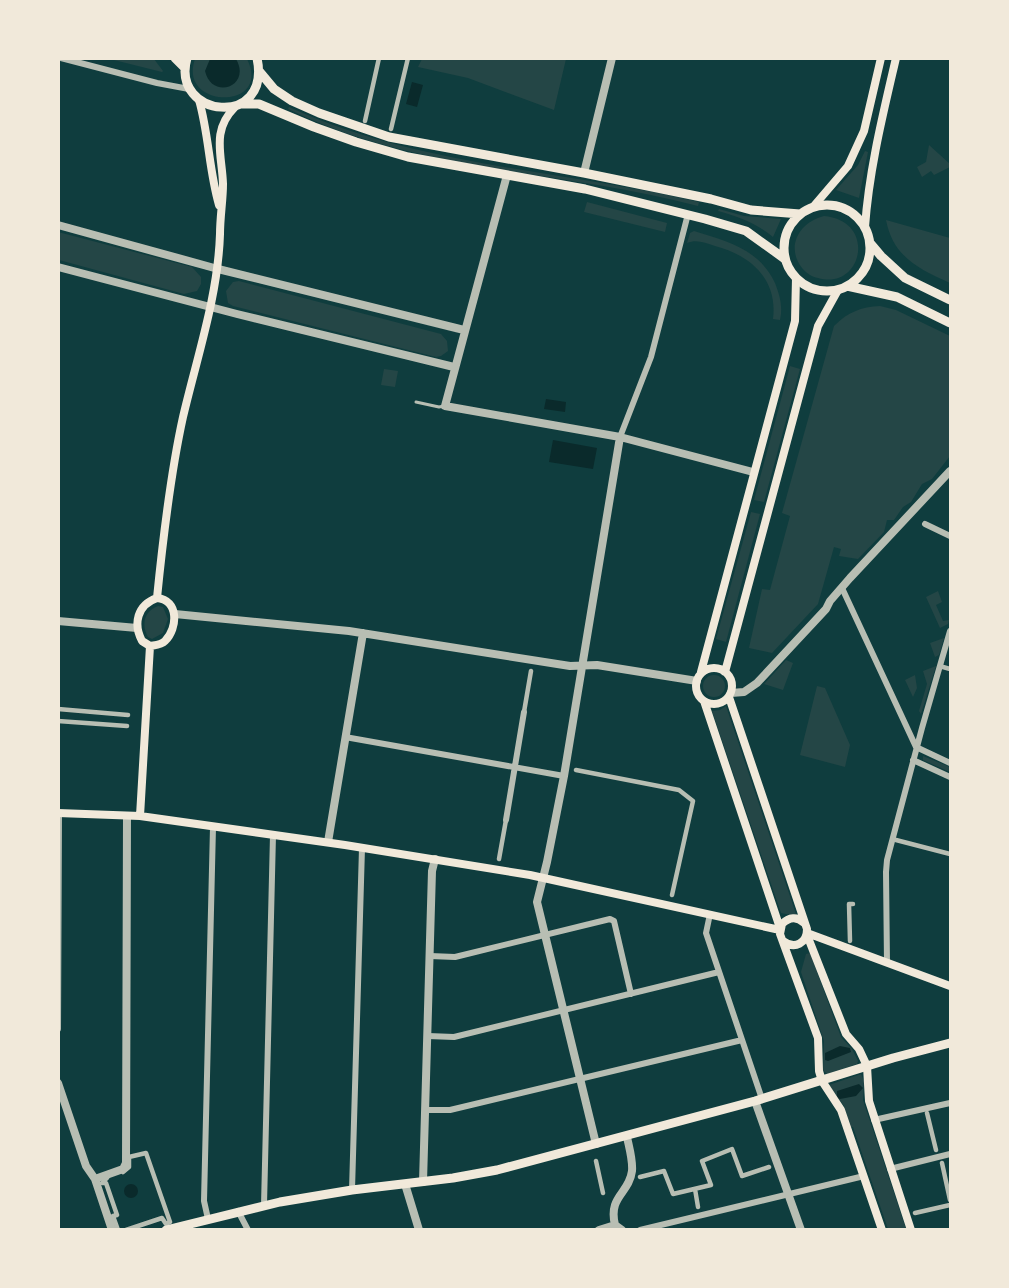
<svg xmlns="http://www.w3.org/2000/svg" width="1009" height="1288" font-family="Barlow,sans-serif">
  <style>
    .green { fill: #244646 }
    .water { fill: #0a2a2b }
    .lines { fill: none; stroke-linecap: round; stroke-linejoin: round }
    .service { stroke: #b8beb3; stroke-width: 3 }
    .pedestrian { stroke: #b8beb3; stroke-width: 4.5 }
    .minor { stroke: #b8beb3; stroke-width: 6 }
    .tertiary { stroke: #b8beb3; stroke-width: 8 }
    .secondary { stroke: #f1e9da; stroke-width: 8 }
    .primary { stroke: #f1e9da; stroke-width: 9 }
  </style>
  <rect width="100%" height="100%" fill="#0f3d3e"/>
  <!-- green -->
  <path class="green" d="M110,59H154L163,71L162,72Z
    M195,59H247C273,111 177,109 195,59Z
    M422,59V58L566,59L554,110L468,78L418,67Z
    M289,107C418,166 562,170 699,202L698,206C588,177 473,173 364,139C338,131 313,121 288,109Z
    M929,145L950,164V167L934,175L931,171L922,177L917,167L926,162Z
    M865,151L868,152L859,198L836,190L858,165Z
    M587,202L667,223L665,232L584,212Z
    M719,209L744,216L781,219L773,237C756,223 739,217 718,211Z
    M824,216C878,221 862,291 818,278C812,277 806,273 802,268C785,246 800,222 824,216Z
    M886,220L950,238V283C919,269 893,257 886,220Z
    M694,231C727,241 759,249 775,283C780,296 783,307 780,320L773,319C778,279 750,255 715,246C705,243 697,239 687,243L690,233Z
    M58,232L192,267L201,277V284L197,291L184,294L59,260Z
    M239,281L441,334L447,341L448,351L441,356L436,357L233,306L228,303L226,291L233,282Z
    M880,306L896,310L950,336V456L932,479L922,484L911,502L903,507L894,520H887L884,532L858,559L839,556L841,549L834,547L818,604L772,653L749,648L762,589L770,590L790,516L782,513L834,326C848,312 861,307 880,306Z
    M790,366L800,369L764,502L754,500Z
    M384,369L398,371L395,387L381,385Z
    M751,512L760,514L726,642L716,639Z
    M938,591L942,602L936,605L943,621L949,620L948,624L940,628L926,597Z
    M158,606L163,607L168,619L163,633L152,639L148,637C141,625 144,611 158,606Z
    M944,638L939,655L935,657L930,643Z
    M786,660L793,663L783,690L764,684Z
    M936,666L921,714L919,711L927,684L923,671Z
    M703 686a11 11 0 1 1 22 0a11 11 0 1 1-22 0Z
    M915,675L917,688L913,697L905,680Z
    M817,686L825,688L850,745L845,767L800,755Z
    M726,706L796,914V916L781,913L712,711L720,710Z
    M923,756L950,767V772L923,760Z
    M810,953L841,1037L852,1049L858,1061L857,1064L827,1074L823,1070L824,1041L801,972L806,954Z
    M861,1074L864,1081L863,1100L906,1229H888L853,1127H851L844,1106L829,1085Z"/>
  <!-- water -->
  <path class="water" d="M210,59H236C252,86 212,101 205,71Z
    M412,82L423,85L417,107L406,104Z
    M546,399L566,402L565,412L544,409Z
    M553,440L597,448L593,469L549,462Z
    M840,1046L850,1048L851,1052L828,1061L825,1060V1053Z
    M859,1084L863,1088L856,1096L840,1099L837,1098V1091Z
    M124 1191a7 7 0 1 1 14 0a7 7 0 1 1-14 0Z"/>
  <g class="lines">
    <!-- service -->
    <path class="service" d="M416,402L439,407L444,406"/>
    <!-- pedestrian -->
    <path class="pedestrian" d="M365,121L379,58
      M391,129L408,58
      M943,667L950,669
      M58,709L128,715
      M524,712L531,671
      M58,721L127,726
      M576,770L679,790L693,801L672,895
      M896,840L950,854
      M499,859L506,820
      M850,941L849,904H853
      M927,1113L936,1150
      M596,1161L603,1193
      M942,1163L950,1200
      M123,1172L129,1167V1157L146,1153L170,1222L166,1224L162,1218L126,1230
      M640,1177L664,1171L673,1194L711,1185L702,1161L732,1149L742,1176L769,1167
      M107,1178L102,1183H106L117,1215L113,1216L118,1230
      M695,1189L698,1207
      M915,1213L950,1205"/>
    <!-- minor -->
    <path class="minor" d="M61,58L157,83L189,89
      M620,437L651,357L688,214
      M925,524L950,536
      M842,588L916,747
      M345,737L564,776
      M916,747L950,763
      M913,760L950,777
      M506,820L524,712
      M710,914L706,933L762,1099
      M430,956L455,957L610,919L614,921L631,994
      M887,963L886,872L887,860L922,728L950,631
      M58,1029L59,813
      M428,1036L454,1037L719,972
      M425,1110H450L742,1040
      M874,1120L950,1103
      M890,1169L950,1154
      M352,1190L362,848
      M264,1205L273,835
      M238,1211L248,1230
      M208,1219L204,1201L213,827
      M640,1230L864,1176"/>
    <!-- tertiary -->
    <path class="tertiary" d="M584,173L612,58
      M507,175L445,406L620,437L753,472
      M58,225L218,269L464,330
      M58,267L237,314L454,367
      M175,614L349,631L570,666L597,665L697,681
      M58,621L137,628
      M731,693L744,692L757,683L826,609L830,601L850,578L950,471
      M328,842L363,633
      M58,1083L86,1166L95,1179L112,1230
      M755,1101L801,1230
      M596,1144L537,902L547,862L564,776L620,437
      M95,1179L123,1169L126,1163L127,816
      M423,1182L432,871L435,859
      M405,1184L419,1230
      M615,1225C608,1196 629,1194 632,1171C633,1160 629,1147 627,1137
      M599,1230L615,1225L622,1230"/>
    <!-- secondary -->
    <path class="secondary" d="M199,100C209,135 209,171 219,205
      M813,207L848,166L864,131L881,58
      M865,227C869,170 883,114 896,58
      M157,598C163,538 170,476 183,417C197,357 218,296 220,234C220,217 223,200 223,184C222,154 211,131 235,107
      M157,598C179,600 178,628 165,641C161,645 155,645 150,646L142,641C133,624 137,605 157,598Z
      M696 686a18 18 0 1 1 36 0a18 18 0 1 1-36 0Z
      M701,672L795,321L796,278
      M725,672L818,326L838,290
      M729,697L807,929C807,943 795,950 783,941
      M704,701L780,928
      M58,813L140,816L345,845L530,875L780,930
      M140,816L150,646
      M804,923C797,916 789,917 782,924L780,934L818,1038L819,1071L822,1081L841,1110L882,1230
      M807,933L950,986
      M807,935L846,1034L859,1049L867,1066L869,1101L911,1230"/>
    <!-- primary -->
    <path class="primary" d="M175,58L184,67
      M187,58C170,118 272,129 257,58
      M259,71L274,89L292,101L319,113L389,137L584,173L711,199L751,210L800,214
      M241,104H259L314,127L356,142L408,157L585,189L705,219L746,231L785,259
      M784 248a43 43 0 1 1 86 0a43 43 0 1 1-86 0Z
      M870,243L881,256L905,278L950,300
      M847,286L897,297L950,323
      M166,1230L280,1202L352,1190L453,1178L497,1170L755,1101L893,1058L950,1043"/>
  </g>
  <!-- border -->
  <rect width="1009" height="1288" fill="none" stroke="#f1e9da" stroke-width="120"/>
</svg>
